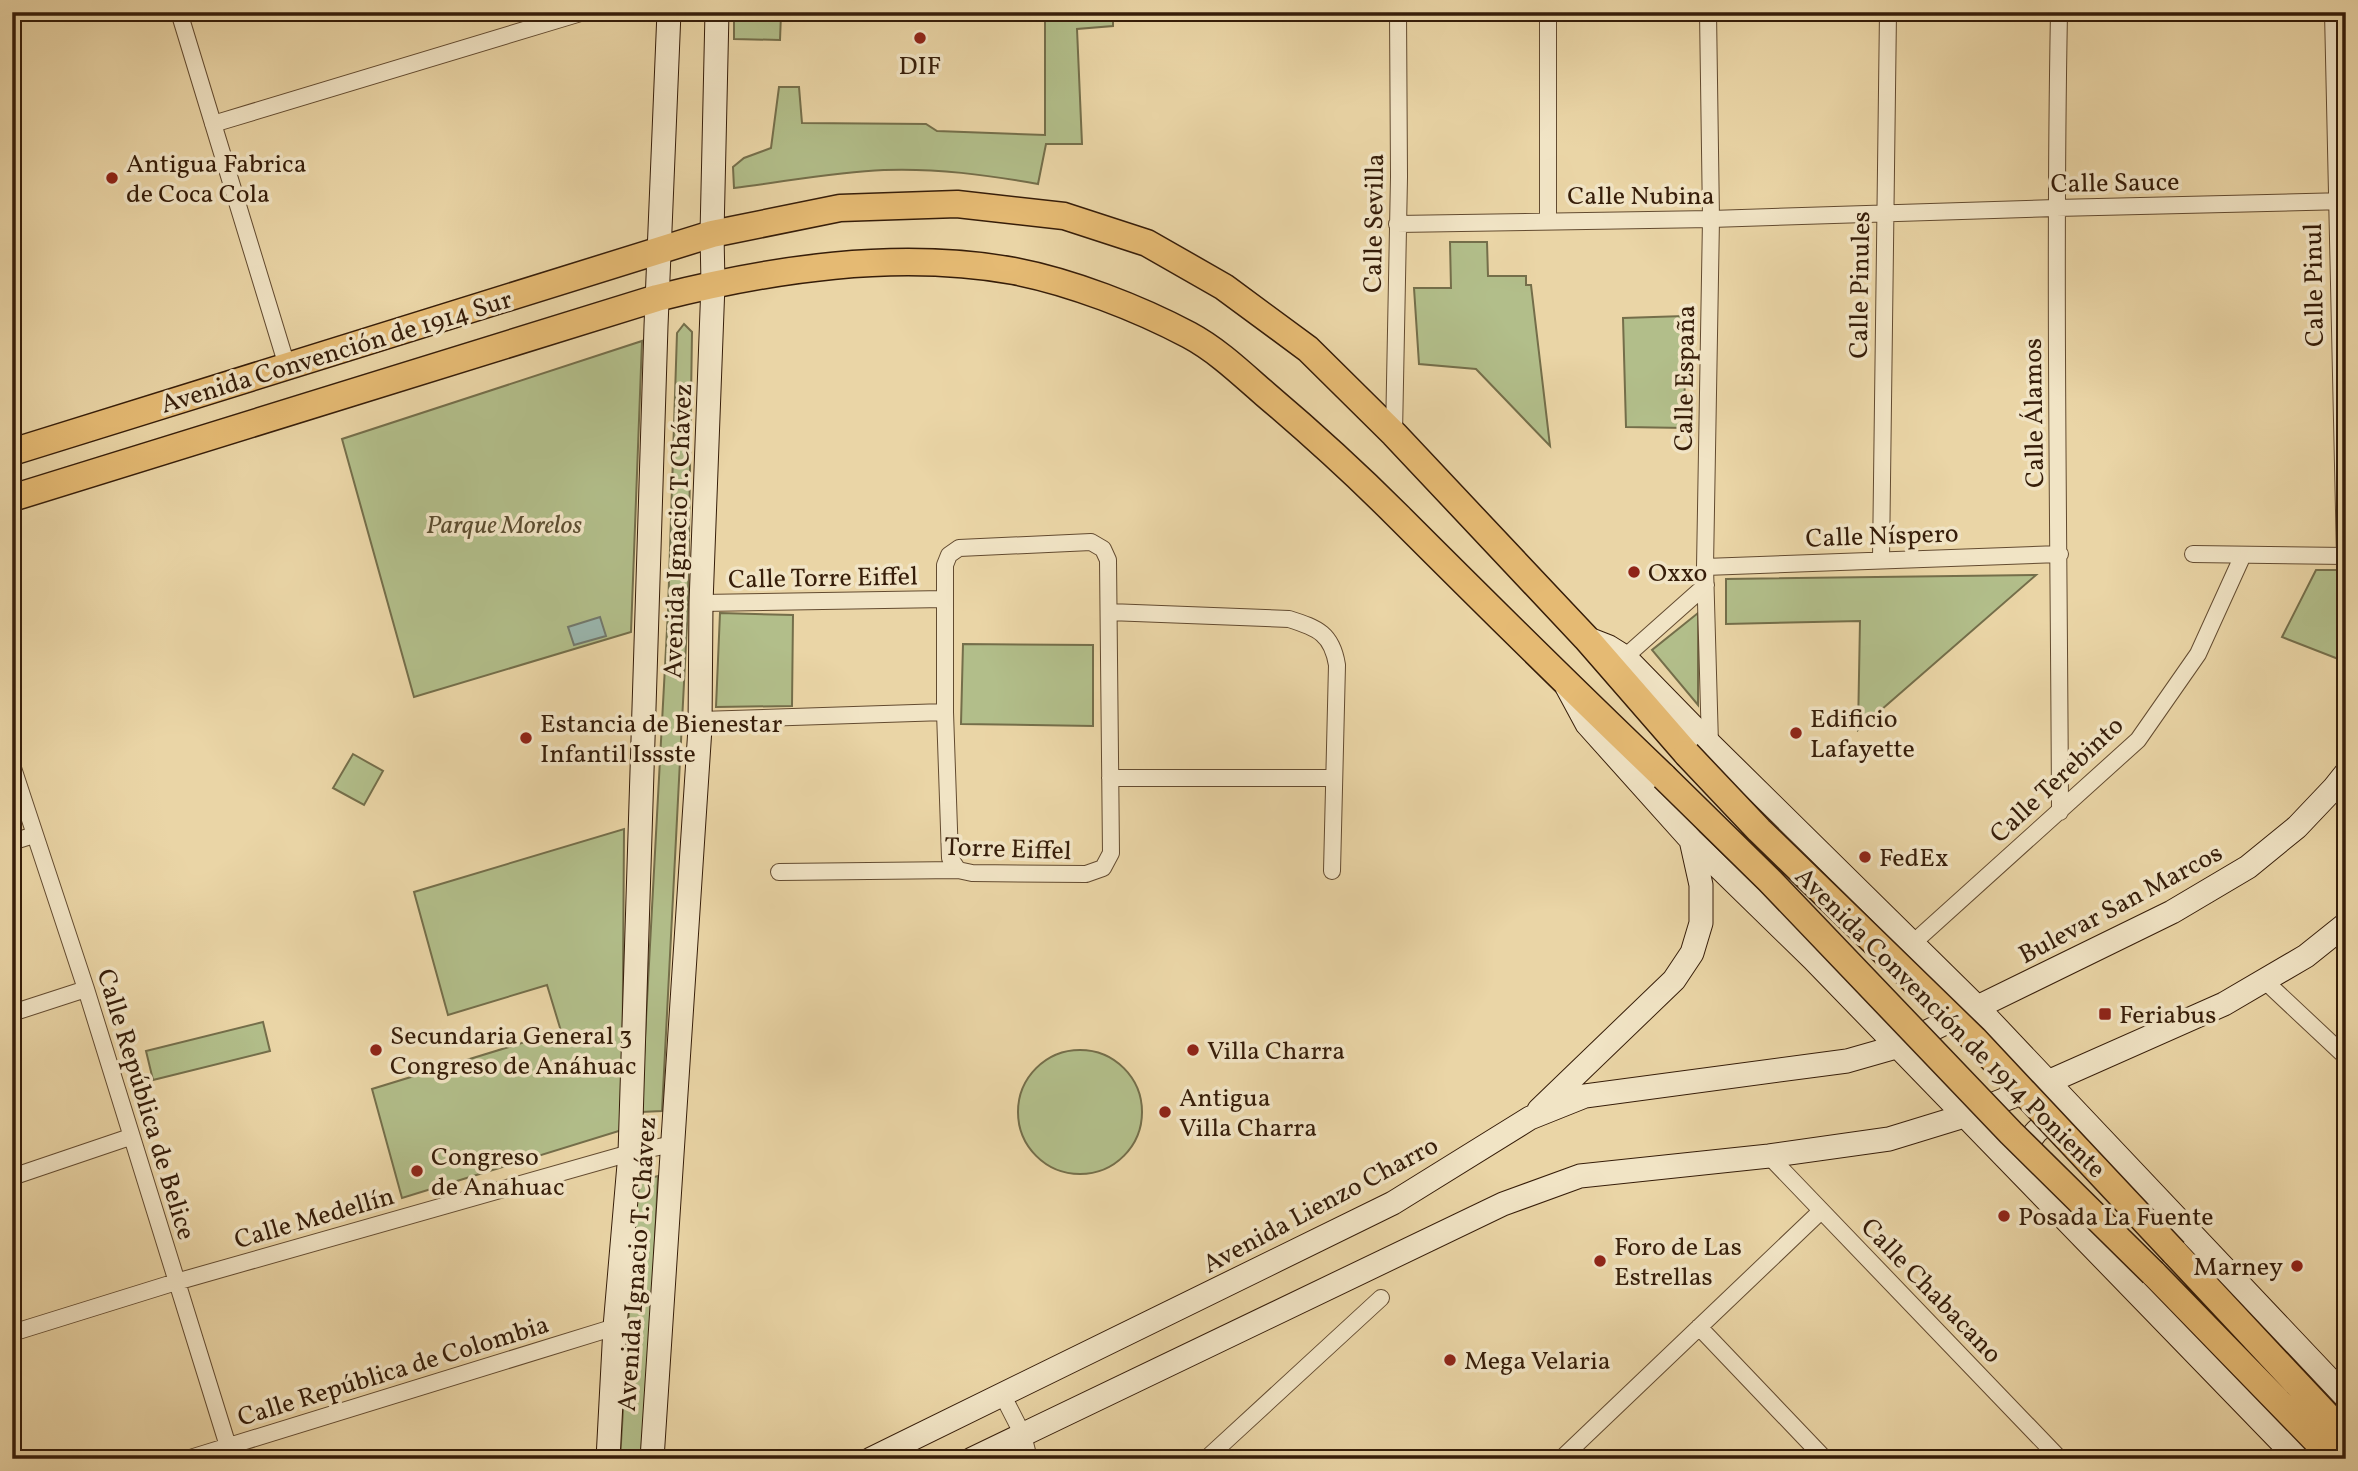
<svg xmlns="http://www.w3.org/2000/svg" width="2358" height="1471" font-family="Vollkorn,serif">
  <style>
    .green { fill: #b2be8a; stroke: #746e4a; stroke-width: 2 }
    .water { fill: #9ab7af; stroke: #72796d; stroke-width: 2 }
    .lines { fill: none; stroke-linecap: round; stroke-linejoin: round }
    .street-casing { stroke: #634b30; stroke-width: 18 }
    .secondary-casing { stroke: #361d09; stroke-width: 25 }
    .primary-casing { stroke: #361d09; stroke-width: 29 }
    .street { stroke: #f1e4c5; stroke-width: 16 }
    .secondary { stroke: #f1e4c5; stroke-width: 23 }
    .primary { stroke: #e5ba73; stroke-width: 26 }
    .primary-bridge-casing { stroke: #361d09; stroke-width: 29; stroke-linecap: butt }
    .primary-bridge { stroke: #e5ba73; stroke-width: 26 }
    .poi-dot { fill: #8f2418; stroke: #f1e4c5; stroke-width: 2.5 }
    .labels { text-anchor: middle; stroke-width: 7; stroke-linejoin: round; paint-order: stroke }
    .poi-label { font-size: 26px; fill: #361d09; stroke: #f1e4c5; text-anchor: start }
    .street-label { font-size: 26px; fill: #361d09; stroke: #f1e4c5 }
    .park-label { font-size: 26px; font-style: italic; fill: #5b4d30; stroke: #f1e4c5 }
  </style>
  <rect width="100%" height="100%" fill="#ead5a6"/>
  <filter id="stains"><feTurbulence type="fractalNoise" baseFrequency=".00286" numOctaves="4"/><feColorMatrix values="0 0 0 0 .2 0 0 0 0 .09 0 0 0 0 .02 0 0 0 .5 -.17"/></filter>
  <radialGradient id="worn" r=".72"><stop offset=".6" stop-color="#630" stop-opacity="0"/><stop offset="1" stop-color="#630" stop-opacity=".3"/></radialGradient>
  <!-- green -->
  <path class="green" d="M734,12L781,14L780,40L734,39Z
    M1045,12H1113V26L1077,29L1082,144H1046L1038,184C987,175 936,168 884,170C833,172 784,182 734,188L733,167L744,158L771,148L779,87H799L802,123L926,124L937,131L1045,135Z
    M1450,242H1487L1488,276H1526V285H1531L1550,446L1476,369L1419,364L1414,288H1451Z
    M1684,316L1685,428L1626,427L1623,318Z
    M684,324L692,332L688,605L662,1111L641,1112L668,611L677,333Z
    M642,341L631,632L414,697L342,439Z
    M2316,570H2346V662L2282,637Z
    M2036,575L1858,730L1860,621L1726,624V579Z
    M720,613L793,615L792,706L716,707Z
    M1698,613V705L1652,650Z
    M963,644L1093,645V726L961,724Z
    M353,754L383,771L364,805L333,788Z
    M624,829L622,1130L402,1198L372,1089L561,1031L547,985L448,1015L414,892Z
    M263,1022L270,1051L153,1080L146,1051Z
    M1018 1112a62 62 0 1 1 124 0a62 62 0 1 1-124 0Z
    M658,1176L645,1459H620L637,1181Z"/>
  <!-- water -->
  <path class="water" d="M600,617L606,636L574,645L568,627Z"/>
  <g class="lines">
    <defs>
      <path id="street" d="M179,12L287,366
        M1708,12L1711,219L1705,567L1710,744
        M2059,12C2054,279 2059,546 2060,812
        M2333,12L2345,556
        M213,124L584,12
        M1548,220V12
        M1397,224L1711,219L2056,208L2346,201
        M1394,434L1399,177L1398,12
        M2193,554L2346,556
        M1881,559L1888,12
        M1705,567L2060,554
        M701,603L945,599
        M1109,612L1289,619C1318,628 1332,634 1337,665L1332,871
        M1625,657L1706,585
        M700,720L945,712
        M12,765L86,989L232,1459
        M1110,778H1333
        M12,842L34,835
        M779,872L958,870L972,873L1086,874L1103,868L1111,853L1108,560L1103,549L1091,542L959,548L949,555L945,565V712L950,858L958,870
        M1913,943L2138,740L2198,654L2243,555
        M2266,982L2346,1057
        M12,1013L86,989
        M1769,1156L2060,1459
        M12,1177L130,1137
        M1699,1327L1825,1459
        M12,1333L176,1282L630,1153L673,1144
        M1003,1396L1023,1435L1029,1459
        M187,1459L615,1327
        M1206,1459L1381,1298
        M1561,1459L1821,1211"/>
      <path id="secondary" d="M1586,638L1609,647L1625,657L1710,744L1978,1008L2346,1397
        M1567,687L1587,724L1691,840L1813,959L2298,1459
        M1539,1110L1674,980L1692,953L1701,923V885L1691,840
        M2023,1163C2029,1133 2038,1124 2068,1117
        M608,1459L615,1327L630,1153L656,326L669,12
        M652,1459L700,728L701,603L713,284L712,234L717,12
        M871,1459L1393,1203L1530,1118L1585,1096L1847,1061L1896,1047L2172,912L2248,867L2297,827L2334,788L2346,773
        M972,1459L1503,1204L1580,1176L1769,1156L1889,1139L1964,1116L2048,1082L2224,1004L2306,956L2346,924"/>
      <path id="primary" d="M12,452L712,234L840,208L957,204L1064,216L1147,243L1224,287L1308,349L1394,434L1586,638L1687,754
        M12,498L657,298C771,269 896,250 1014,271C1071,282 1138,308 1189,335C1217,350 1241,373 1265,394C1311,433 1355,473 1398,516C1486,604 1574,691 1664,777
        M2174,1252L2346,1436
        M2153,1273L2334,1459"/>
    </defs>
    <!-- street casing -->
    <use href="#street" class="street-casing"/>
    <!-- secondary casing -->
    <use href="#secondary" class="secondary-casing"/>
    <!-- primary casing -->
    <use href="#primary" class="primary-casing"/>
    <!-- street -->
    <use href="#street" class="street"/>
    <!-- secondary -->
    <use href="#secondary" class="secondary"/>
    <!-- primary -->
    <use href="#primary" class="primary"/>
    <defs>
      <path id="primary-bridge" d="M1687,754L1759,830L1974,1039L2174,1252
        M1664,777L1770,881L2011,1133L2153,1273"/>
    </defs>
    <!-- primary-bridge casing -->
    <use href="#primary-bridge" class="primary-bridge-casing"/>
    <!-- primary-bridge -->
    <use href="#primary-bridge" class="primary-bridge"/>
  </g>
  <!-- markers -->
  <g class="poi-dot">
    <circle cx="920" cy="38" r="7"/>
    <circle cx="112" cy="178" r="7"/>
    <circle cx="1634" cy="572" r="7"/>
    <circle cx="1796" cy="733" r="7"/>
    <circle cx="526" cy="738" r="7"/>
    <circle cx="1865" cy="857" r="7"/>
    <rect x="2098" y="1007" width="14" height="14" rx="3.5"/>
    <circle cx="376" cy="1050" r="7"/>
    <circle cx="1193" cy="1050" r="7"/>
    <circle cx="1165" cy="1112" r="7"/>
    <circle cx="417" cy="1171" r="7"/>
    <circle cx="2004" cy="1216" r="7"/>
    <circle cx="1600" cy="1261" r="7"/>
    <circle cx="2297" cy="1266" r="7"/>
    <circle cx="1450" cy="1360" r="7"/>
  </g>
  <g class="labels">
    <!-- poi labels -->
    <g class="poi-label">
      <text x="920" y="74" text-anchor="middle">DIF</text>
      <text x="126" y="172">Antigua Fabrica<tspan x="126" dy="30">de Coca Cola</tspan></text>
      <text x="1648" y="581">Oxxo</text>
      <text x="1810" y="727">Edificio<tspan x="1810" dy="30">Lafayette</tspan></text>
      <text x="540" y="732">Estancia de Bienestar<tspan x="540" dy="30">Infantil Issste</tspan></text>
      <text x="1879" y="866">FedEx</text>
      <text x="2119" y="1023">Feriabus</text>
      <text x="390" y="1044">Secundaria General 3<tspan x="390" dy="30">Congreso de Anáhuac</tspan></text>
      <text x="1207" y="1059">Villa Charra</text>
      <text x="1179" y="1106">Antigua<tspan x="1179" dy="30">Villa Charra</tspan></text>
      <text x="431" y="1165">Congreso<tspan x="431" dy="30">de Anahuac</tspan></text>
      <text x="2018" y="1225">Posada La Fuente</text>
      <text x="1614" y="1255">Foro de Las<tspan x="1614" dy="30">Estrellas</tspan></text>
      <text x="2283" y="1275" text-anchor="end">Marney</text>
      <text x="1464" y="1369">Mega Velaria</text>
    </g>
    <!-- street labels -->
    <g class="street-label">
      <text transform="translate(2115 182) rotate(-1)" y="9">Calle Sauce</text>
      <text x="1641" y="204">Calle Nubina</text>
      <text transform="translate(1373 223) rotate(-89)" y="9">Calle Sevilla</text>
      <text transform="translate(1859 285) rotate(-89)" y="9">Calle Pinules</text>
      <text transform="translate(2313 285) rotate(-91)" y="9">Calle Pinul</text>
      <text transform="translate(336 351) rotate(-17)" y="9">Avenida Convención de 1914 Sur</text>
      <text transform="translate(1684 378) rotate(-89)" y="9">Calle España</text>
      <text transform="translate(2033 413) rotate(-91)" y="9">Calle Álamos</text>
      <text transform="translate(677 531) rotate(-88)" y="9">Avenida Ignacio T. Chávez</text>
      <text transform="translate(1882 535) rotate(-2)" y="9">Calle Níspero</text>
      <text transform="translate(823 577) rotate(-1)" y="9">Calle Torre Eiffel</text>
      <text transform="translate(2056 779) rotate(-43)" y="9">Calle Terebinto</text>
      <text transform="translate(1008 848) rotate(2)" y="9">Torre Eiffel</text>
      <text transform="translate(2120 903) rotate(-28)" y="9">Bulevar San Marcos</text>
      <text transform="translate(1951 1022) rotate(45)" y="9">Avenida Convención de 1914 Poniente</text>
      <text transform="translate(147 1104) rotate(73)" y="9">Calle República de Belice</text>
      <text transform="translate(1320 1204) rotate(-28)" y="9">Avenida Lienzo Charro</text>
      <text transform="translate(314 1217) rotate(-16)" y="9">Calle Medellín</text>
      <text transform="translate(636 1264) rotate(-86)" y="9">Avenida Ignacio T. Chávez</text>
      <text transform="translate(1932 1290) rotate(46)" y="9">Calle Chabacano</text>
      <text transform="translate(393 1370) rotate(-17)" y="9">Calle República de Colombia</text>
    </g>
    <!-- park labels -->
    <g class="park-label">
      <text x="504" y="533">Parque Morelos</text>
    </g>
  </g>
  <!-- margin -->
  <rect width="2358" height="1471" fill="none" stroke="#ead5a6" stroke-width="42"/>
  <rect x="14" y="14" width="2330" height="1443" fill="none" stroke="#361d09" stroke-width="3.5"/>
  <rect x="21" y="21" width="2316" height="1429" fill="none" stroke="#361d09" stroke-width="2"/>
  <rect width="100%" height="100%" filter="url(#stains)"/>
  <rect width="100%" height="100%" fill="url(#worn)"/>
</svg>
